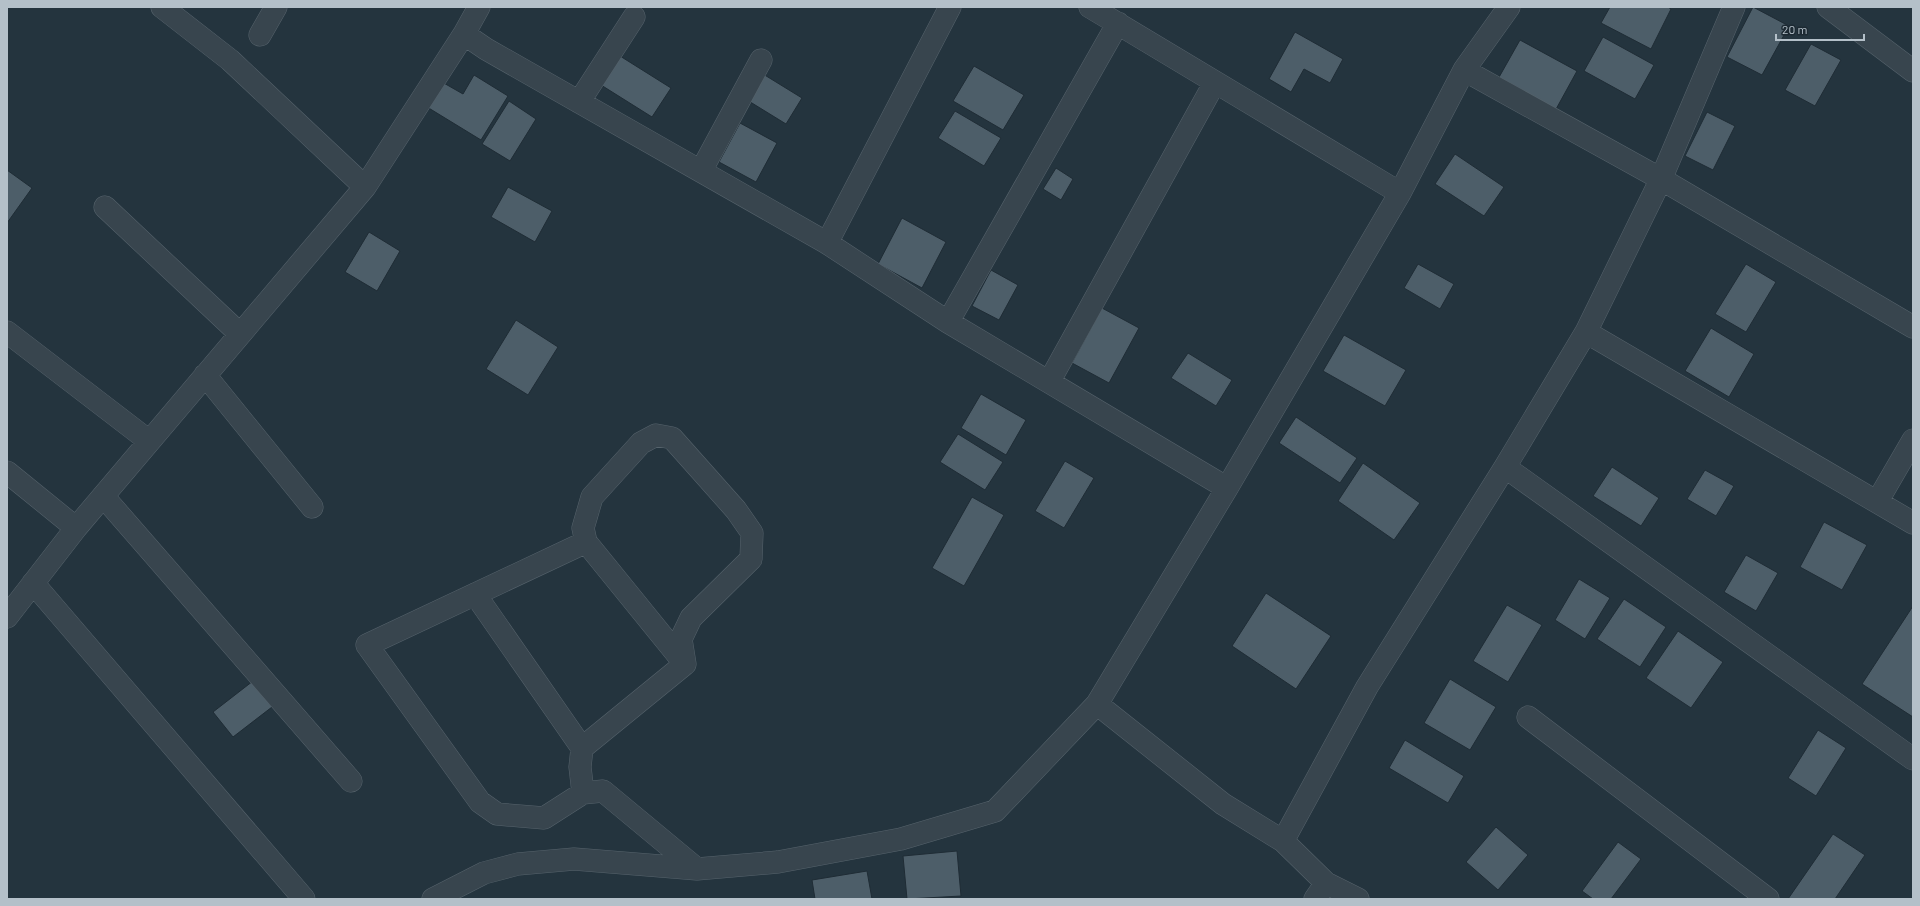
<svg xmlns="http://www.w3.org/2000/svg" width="1920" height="906" font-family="Barlow,sans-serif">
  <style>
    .building { fill: #4d5e69; stroke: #1f2c35 }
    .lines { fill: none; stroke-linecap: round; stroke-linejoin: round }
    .street-casing { stroke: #56636c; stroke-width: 23 }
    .street { stroke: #38454e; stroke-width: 22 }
  </style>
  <rect width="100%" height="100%" fill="#24343e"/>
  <!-- building -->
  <path class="building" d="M1610,7H1668L1671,9L1651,49L1601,23Z
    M1753,7L1789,26L1762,75L1727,57Z
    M1295,32L1343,59L1330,83L1304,69L1291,92L1269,79Z
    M1603,37L1654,65L1635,99L1584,71Z
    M1520,40L1577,71L1555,111L1498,79Z
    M1811,44L1841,60L1815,106L1785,90Z
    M620,56L671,88L652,117L601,85Z
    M974,66L1024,95L1003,130L953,101Z
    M763,74L802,98L786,124L747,100Z
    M474,75L508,96L481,140L427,107L442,82L463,94Z
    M509,101L536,119L510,161L482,144Z
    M955,111L1001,138L984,166L938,138Z
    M1707,112L1735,126L1713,170L1685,156Z
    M740,123L777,143L756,182L719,162Z
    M1455,154L1504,187L1484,216L1435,184Z
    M1056,168L1073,179L1061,200L1043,189Z
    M7,170L32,188L7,223Z
    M508,187L552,211L535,242L491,217Z
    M902,218L946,242L922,288L878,264Z
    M369,232L400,251L377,291L345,272Z
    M1418,264L1454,284L1440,309L1404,288Z
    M1746,264L1776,282L1746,332L1715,314Z
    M991,270L1018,285L999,320L972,306Z
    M1102,308L1139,328L1109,383L1072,363Z
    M516,320L558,347L528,395L486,369Z
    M1711,328L1754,354L1729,397L1685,371Z
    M1344,335L1406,370L1385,406L1323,371Z
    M1188,353L1232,380L1216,406L1171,378Z
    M981,394L1026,420L1006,455L961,428Z
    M1296,417L1357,458L1340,483L1279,443Z
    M958,434L1003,462L985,490L940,462Z
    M1065,461L1094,478L1064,528L1035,511Z
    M1363,463L1420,503L1394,540L1338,501Z
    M1612,467L1659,498L1641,526L1593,496Z
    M1705,470L1734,486L1716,516L1687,499Z
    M972,497L1004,515L964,586L932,568Z
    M1824,522L1867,545L1842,590L1800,567Z
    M1746,555L1778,573L1756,611L1724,592Z
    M1579,579L1610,598L1585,639L1555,620Z
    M1266,593L1331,636L1296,689L1232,646Z
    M1624,599L1666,627L1640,667L1597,639Z
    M1507,605L1542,625L1508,682L1473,661Z
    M1913,606V717L1862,684Z
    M1678,631L1723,662L1691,708L1646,678Z
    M1450,679L1496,707L1470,750L1424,723Z
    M253,681L272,707L233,737L213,712Z
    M1818,730L1846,748L1816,796L1788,778Z
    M1405,740L1464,776L1448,803L1389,768Z
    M1496,827L1528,855L1498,890L1466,862Z
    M1833,834L1865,855L1835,899H1788Z
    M1618,842L1641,859L1611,899H1593L1582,891Z
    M957,851L961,896L907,899L903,856Z
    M867,871L872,899H815L812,880Z"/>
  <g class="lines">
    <defs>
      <path id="street" d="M162,7L230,60L365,187
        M1090,7L1400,193
        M1828,7L1913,71
        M464,34L479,7
        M260,35L276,7
        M1464,70L1661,179L1913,327
        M579,102L634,17
        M701,171L761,60
        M105,207L240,334
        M827,243L950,7
        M948,322L1118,23
        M7,332L149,441
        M1586,332L1913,523
        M205,375L312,507
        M1049,382L1215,82
        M1505,467L1913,759
        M7,472L76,528
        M103,496L351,781
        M1877,502L1913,440
        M586,542L583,528L592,497L641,443L656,435L672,438L736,510L752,533L751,559L691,618L681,639L685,664
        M33,583L304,899
        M475,594L582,748
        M7,617L76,528L365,187L464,34L486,49L827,243L948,322L1227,488
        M1097,704L1223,804L1283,841
        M1528,717L1768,899
        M583,793L580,767L582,748L685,664L586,542L367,645L480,802L497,814L544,818L583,793L603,791L697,869
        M433,899L484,873L518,864L574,859L697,869L778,862L901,839L995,811L1097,704L1227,488L1400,193L1464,70L1509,7
        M1315,899L1326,883
        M1358,899L1326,883L1283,841L1367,687L1505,467L1586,332L1661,179L1734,7"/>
    </defs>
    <!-- street casing -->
    <use href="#street" class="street-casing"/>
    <!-- street -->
    <use href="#street" class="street"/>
  </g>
  <!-- border -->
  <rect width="1920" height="906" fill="none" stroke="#b4c0c9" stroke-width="16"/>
  <!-- scale -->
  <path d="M1776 34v6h88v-6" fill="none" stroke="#b4c0c9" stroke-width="2"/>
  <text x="1782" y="34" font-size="12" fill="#b4c0c9" stroke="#1d2a33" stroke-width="3" paint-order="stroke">20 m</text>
</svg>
